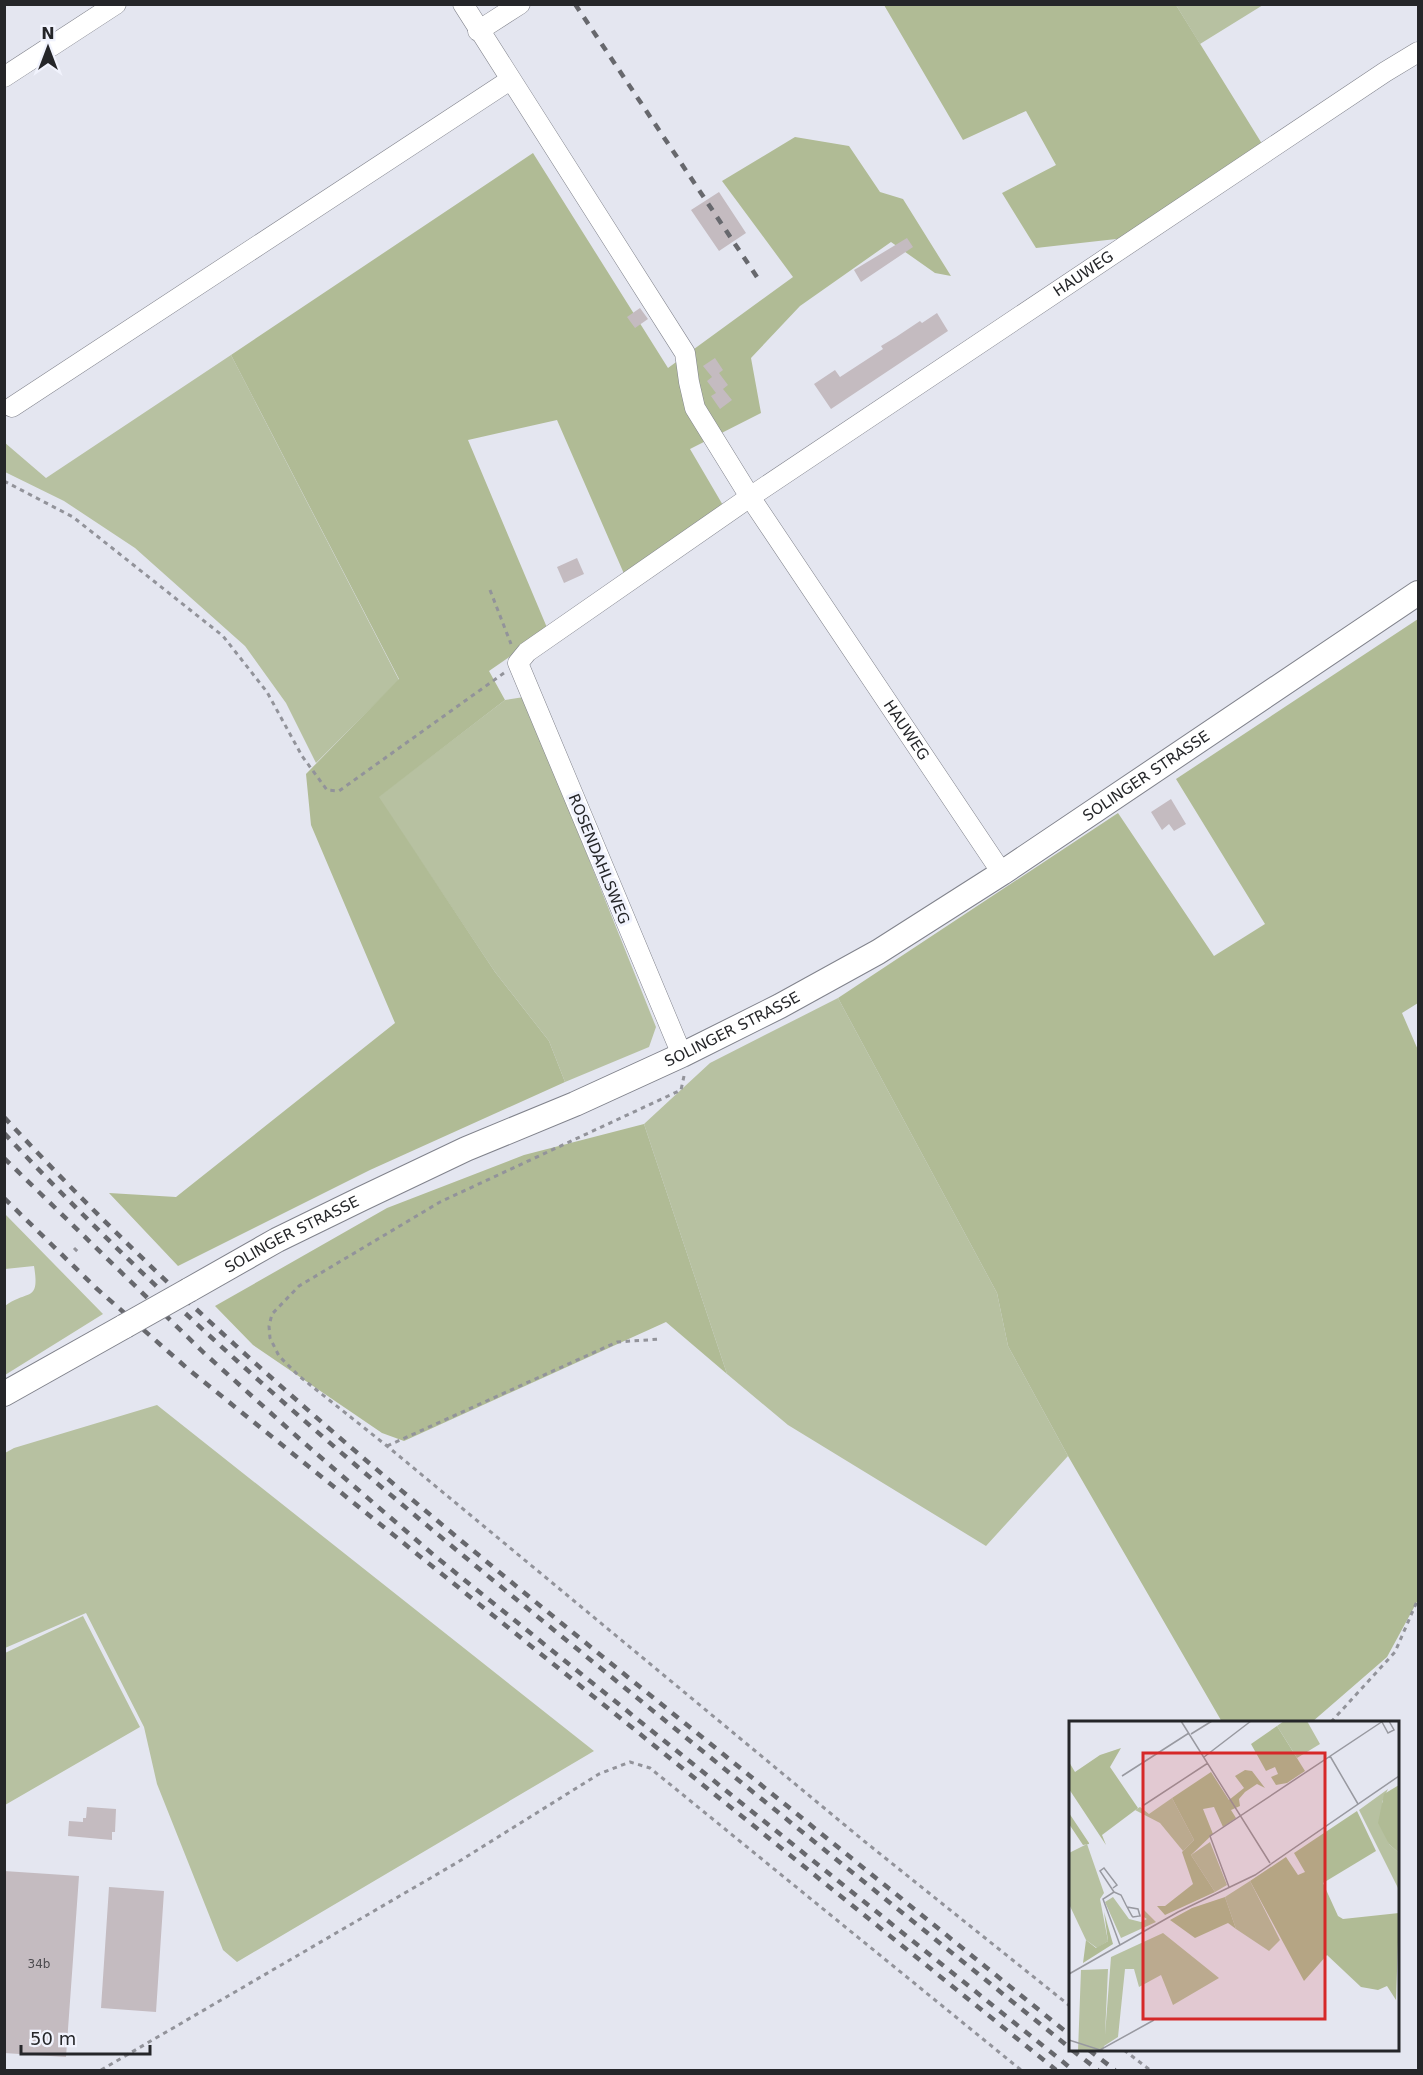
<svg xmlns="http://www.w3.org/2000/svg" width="1423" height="2075" font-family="'DejaVu Sans',sans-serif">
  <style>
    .green { fill: #b7c1a1 }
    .forest { fill: #b0bb95 }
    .building { fill: #c4bbc0 }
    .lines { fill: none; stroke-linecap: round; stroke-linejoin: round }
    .minor-casing { stroke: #81838c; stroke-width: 21 }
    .major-casing { stroke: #81838c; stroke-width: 26 }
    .path { stroke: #92939a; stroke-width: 3; stroke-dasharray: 4.5 4.5; stroke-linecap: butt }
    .minor { stroke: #fff; stroke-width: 20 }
    .major { stroke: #fff; stroke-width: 24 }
    .rail { stroke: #67686d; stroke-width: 4.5; stroke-dasharray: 8 8; stroke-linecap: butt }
    .major-bridge-casing { stroke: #81838c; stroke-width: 26; stroke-linecap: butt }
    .major-bridge { stroke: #fff; stroke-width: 24 }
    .labels { text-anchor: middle; stroke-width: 6; stroke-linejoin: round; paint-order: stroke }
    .number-label { font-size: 12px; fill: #4d4b4f }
    .street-label { font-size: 15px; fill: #252629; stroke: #f1f3fd }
    .inset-road { fill: none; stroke: #9899a0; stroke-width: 1.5 }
    .view { fill: #d62828; fill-opacity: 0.15; stroke: #d62828; stroke-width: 3 }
    .inset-edge { fill: none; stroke: #252629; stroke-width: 3 }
  </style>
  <rect width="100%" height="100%" fill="#e4e6f0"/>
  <!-- green -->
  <path class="green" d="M1176,5H1263L1200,44Z
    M231,355L399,680L316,763L286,703L245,646L135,548L64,501L5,472L4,442L46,478Z
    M524,697L656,1027L649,1047L565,1082L549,1041L495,972L378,797L505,700Z
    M838,998L997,1293L1008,1346L1068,1456L986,1546L788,1425L727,1374L644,1124L710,1063Z
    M5,1214L103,1314L5,1375V1306C28,1289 40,1303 34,1266L5,1269Z
    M157,1405L594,1751L237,1962L223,1950L157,1784L144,1727L86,1613L5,1648V1453L14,1448Z
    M83,1616L140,1727L5,1805V1653Z"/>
  <!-- forest -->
  <path class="forest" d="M884,5H1176L1264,147L1125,238L1036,248L1002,193L1056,165L1026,111L963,140Z
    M795,137L849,146L880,192L903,199L951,276L935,273L891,242L800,306L751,358L761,413L690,449L724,507L625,576L557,420L468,440L548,630L489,671L505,700L379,797L495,972L549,1041L565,1082L370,1170L178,1266L109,1193L176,1197L395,1023L311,825L306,774L399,679L231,355L533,153L668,368L793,277L722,181Z
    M1418,619V1003L1402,1013L1418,1050V1600L1387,1657L1312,1722H1222L1068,1456L1008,1346L997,1293L838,998L1118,813L1214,956L1265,924L1176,779Z
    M644,1124L727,1374L666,1322L404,1441L382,1433L253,1345L215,1306L387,1208L524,1155Z"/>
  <!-- building -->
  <path class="building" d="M719,192L746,233L719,251L691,210Z
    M907,238L913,247L861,282L854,270Z
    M640,308L648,319L635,328L627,317Z
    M937,313L948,331L831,409L814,384L835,370L840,377L883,349L881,346L896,337L920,321L922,323Z
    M715,358L723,370L719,373L728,385L723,389L732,400L720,409L711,396L716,393L707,381L712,377L703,366Z
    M577,558L584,574L564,583L557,567Z
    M1171,799L1186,824L1174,831L1169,824L1162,830L1151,812Z
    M87,1807L116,1809L115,1832H112V1840L68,1836L69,1821L83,1822V1818H86Z
    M4,1871L79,1876L66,2057L4,2053Z
    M109,1887L164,1891L156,2012L101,2008Z"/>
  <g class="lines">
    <defs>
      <g id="minor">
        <path id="s1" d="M463,4L685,353L689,382L695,408L750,497L1002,873"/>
        <path d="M478,31L520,4"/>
        <path d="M4,77L116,4"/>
        <path d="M12,407L510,80"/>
        <path id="s2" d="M682,1055L518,663L527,652L750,497L1385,72L1418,52"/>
      </g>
      <g id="major">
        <path id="s3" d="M189,1290L277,1240L361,1199L466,1149L575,1104L682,1055L780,1006L878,952L1002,873L1418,593"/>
        <path d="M4,1394L125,1326"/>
      </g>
    </defs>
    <!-- minor casing -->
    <use href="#minor" class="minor-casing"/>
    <!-- major casing -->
    <use href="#major" class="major-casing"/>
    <!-- path -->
    <path class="path" d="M4,481L73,517L223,636L267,692L302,756L327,790L339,791L504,673
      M490,590L511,644
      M684,1076L681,1090L440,1202L299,1286L272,1314L269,1326L270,1338L279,1356L299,1376L387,1446L864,1841L1070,2006
      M74,1248L79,1253
      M387,1446L617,1342L661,1339
      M1331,1722L1395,1652L1418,1599
      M1124,2050L1150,2070
      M101,2070L458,1862L599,1774L630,1762L650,1768L1021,2070"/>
    <!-- minor -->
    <use href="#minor" class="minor"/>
    <!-- major -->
    <use href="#major" class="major"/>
    <!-- rail -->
    <path class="rail" d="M575,4L761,283
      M4,1117C187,1315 394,1487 603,1657C759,1783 914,1909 1070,2035
      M4,1133C175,1316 366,1477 560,1635C729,1773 900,1911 1070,2048
      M4,1158L204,1353L303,1442L436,1557L1073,2070
      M4,1198L96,1288L188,1369L1056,2070
      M1072,2050L1098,2070
      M1089,2050L1115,2070"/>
    <defs>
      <path id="major-bridge" d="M125,1326L189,1290"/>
    </defs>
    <!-- major-bridge casing -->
    <use href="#major-bridge" class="major-bridge-casing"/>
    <!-- major-bridge -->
    <use href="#major-bridge" class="major-bridge"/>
  </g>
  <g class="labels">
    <!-- number labels -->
    <g class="number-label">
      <text x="39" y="1968">34b</text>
    </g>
    <!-- street labels -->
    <g class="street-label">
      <text dy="5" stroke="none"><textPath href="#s2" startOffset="1112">HAUWEG</textPath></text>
      <text dy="5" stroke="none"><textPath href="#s1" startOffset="855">HAUWEG</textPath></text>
      <text dy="5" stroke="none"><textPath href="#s3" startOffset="1089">SOLINGER STRASSE</textPath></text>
      <text transform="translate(599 859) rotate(68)" y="5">ROSENDAHLSWEG</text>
      <text dy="5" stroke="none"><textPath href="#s3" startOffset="603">SOLINGER STRASSE</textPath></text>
      <text dy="5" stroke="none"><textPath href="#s3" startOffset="117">SOLINGER STRASSE</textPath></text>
    </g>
  </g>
  <!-- overview -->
  <g transform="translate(1069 1721)">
    <rect width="330" height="330" fill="#e4e6f0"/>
    <path d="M215,0H238L251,23L228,37L208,5ZM319,68L313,81L320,123L330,132V169L290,89ZM103,77L125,119L114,130L91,102L66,89L71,86L80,93ZM141,121L158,164L146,171L122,134ZM18,123L35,172L31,178L39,220L28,227L17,219L0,183V132ZM181,160L211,219L200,230L167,208L156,176ZM44,176L60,198L72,201L78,198L73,195V187L87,201L52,217L36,181ZM94,212L150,257L104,284L92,254L70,266L65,248H56L49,316L35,325L34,330H9L12,249L39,248L36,314L42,236Z" fill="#b7c1a1"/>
    <path d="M208,5L236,50L218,62L207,64L202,56L209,53L206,46L197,50L182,23ZM52,27L41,46L69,87L33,114L37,124L0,68V41L6,51L31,34ZM176,49L183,50L196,67L188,63L176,71L170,78L171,85L162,89L167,97L154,106L145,86L134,88L144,113L122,134L146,171L96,194L88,185H96L124,163L113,131L125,119L103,77L142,51L160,79L175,67L166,55ZM330,64V132L320,123L309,102L315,73ZM288,90L307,130L254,162L269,195L274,198L330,192L327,279L318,265L309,269L292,266L258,234L235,260L181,160L217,136L229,154L236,151L225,132ZM0,92L20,122V123L14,124L0,103ZM156,176L167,208L159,202L126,217L101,199L123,187ZM35,191L44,223L14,242L17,219L27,227L39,220Z" fill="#b0bb95"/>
    <path class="inset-road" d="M112,0L201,142M313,1L319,12L325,9L320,0M122,13L143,0M261,35L289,83M135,36L182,0M53,55L120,12M75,84L139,42M160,166L141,115L314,0M44,167L48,164L35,147L31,150L45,171M45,171L34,178L51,224M45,171L52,174L57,184L63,195L64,196L71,195L69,188L58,186M0,253L109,191L186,154L330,55M0,319L31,329L85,299"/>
    <path class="view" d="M74,32H256V298H74Z"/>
    <rect width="330" height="330" class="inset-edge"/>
  </g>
  <!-- border -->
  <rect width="1423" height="2075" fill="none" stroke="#252629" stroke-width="12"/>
  <!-- north arrow -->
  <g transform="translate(48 48)" stroke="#f1f3fd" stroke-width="4.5" paint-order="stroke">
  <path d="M0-4.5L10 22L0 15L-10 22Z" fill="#252629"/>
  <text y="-9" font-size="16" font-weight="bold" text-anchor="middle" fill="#252629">N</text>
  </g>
  <!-- scale -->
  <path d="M21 2045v9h129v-9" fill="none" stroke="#252629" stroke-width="3"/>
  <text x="30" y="2045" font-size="18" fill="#252629" stroke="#f1f3fd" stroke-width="4.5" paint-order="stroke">50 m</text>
</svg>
